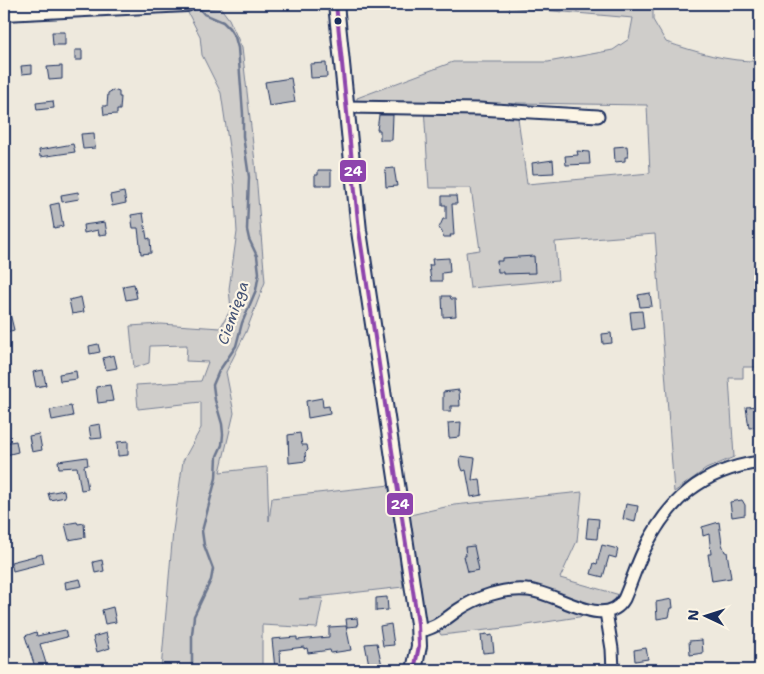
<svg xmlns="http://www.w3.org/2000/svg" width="764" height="674" font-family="'Shantell Sans',sans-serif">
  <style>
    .green { fill: #cfcdca; stroke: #757e94; fill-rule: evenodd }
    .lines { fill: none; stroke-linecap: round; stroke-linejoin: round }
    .stream { stroke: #6c778f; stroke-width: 2.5 }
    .building { fill: #babbbe; stroke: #1b2f5e }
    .minor-casing { stroke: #1b2f5e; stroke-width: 15 }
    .tertiary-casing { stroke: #1b2f5e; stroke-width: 18 }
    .minor { stroke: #fcf5e5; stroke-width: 11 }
    .tertiary { stroke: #fcf5e5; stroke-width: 14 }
    .bus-1-casing { stroke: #fcf5e5; stroke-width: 8 }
    .bus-1 { stroke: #8e44ad; stroke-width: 4 }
    .bus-dot { fill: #1b2f5e; stroke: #fcf5e5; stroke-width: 2 }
    .labels { text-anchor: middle; stroke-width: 4.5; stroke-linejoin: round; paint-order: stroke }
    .water-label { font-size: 15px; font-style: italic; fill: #445376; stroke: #fcf5e5 }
    .line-badge { stroke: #fcf5e5; stroke-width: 2 }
    .badge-label { font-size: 14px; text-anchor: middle; font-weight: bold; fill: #fff }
  </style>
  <rect width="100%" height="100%" fill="#eee9dd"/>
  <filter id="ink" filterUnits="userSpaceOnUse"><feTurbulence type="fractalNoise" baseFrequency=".02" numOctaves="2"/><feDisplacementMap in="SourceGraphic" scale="10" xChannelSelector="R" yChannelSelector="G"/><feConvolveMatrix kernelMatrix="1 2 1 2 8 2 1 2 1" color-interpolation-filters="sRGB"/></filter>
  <g filter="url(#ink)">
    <!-- green -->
    <path class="green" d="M473,4H653V20L666,42C696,52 728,62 760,61V357H757L758,367H743V378H729L734,457L706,469L674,492L655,234L555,242L558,280L470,288L466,252L480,250L471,188H429L424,107L356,113L357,98L453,62H548L613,50L629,39L633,18ZM516,103L647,105L650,173L527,184Z
      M220,7L229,19L242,48L255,162L265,282L246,332L226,372L234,413L220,472L267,467L269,521L272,498L390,485L403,587L299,599L323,598L317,628L262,625V670H161L173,531L183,461L201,428V402L138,409L136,385L201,381L208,362L186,361L187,345L150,346L149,363L134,368L130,326L161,324L220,328L231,309L229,289L237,232L234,181L221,93L202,55L200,36L187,11Z
      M582,492L577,541L560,578L620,595L612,604L591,615L514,627L441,635L438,630L465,610L498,597L496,587C473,590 451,610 431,622L425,620L406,516L454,505Z"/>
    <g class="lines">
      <!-- stream -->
      <path class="stream" d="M192,670V635L194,616L211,580L213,569L204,545L202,531L216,478L217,456L222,445L223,434L222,424L215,400L213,385L219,371L236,346L242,323L256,290L259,273L257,256L249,239L247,230L249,177L243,136V114L238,48L235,37L229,28L223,22L204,14L195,4"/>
    </g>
    <!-- building -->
    <path class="building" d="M52,32H65V45H53Z
      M75,50H82V60H75Z
      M326,63L327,77L311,78L310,64Z
      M32,65V73L22,74L21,66Z
      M62,66V79L49,80L47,67Z
      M291,78L295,102L269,106L265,82Z
      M113,90L119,92V97H121L120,110H117V114L104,115L103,106H107L108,93Z
      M53,101L54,108L37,110L36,103Z
      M379,115H393L392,140H380V130H377Z
      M94,133L95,148L83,149L81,134Z
      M73,144L75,152L40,157L39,150Z
      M627,146L628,157H625V161L615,162L614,147Z
      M577,151L589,152L590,164L566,165L565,156L578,155Z
      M553,160L554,173L533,174L532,163Z
      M394,168L397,186L386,187L385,169Z
      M318,170H331V185H315V175H318Z
      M78,192L79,199L62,202L61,195Z
      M124,192L126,203L112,206L110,195Z
      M442,196H456L457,204H452L454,235H450L451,237H443L442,232L439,228L443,219H446V205H442Z
      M59,203L63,226L54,228L50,205Z
      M143,213L147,239L150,238L151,253L141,254L138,228H133L131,215Z
      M105,222L107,234L99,235L98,230L84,233L83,225Z
      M534,256L535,273L503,274V272H498L497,261H502V258Z
      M449,258L450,272L442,273V281H431L429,265H433L432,259Z
      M134,284L137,298L126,300L123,286Z
      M650,293L652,306L640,307L638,295Z
      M442,296H450L451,299H455L456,316L443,317Z
      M81,297L84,312L72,314L69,300Z
      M4,301H7L14,330L4,333Z
      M642,311L644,328L632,330L630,312Z
      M611,333L612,343L603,344L602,334Z
      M98,344L100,352L90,354L89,346Z
      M114,355L117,368L106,370L103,358Z
      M43,370L46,385L36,387L33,372Z
      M76,371L77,379L60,381L59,374Z
      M110,385L113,401L98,403L96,387Z
      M459,390L460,406H451V411H443V392Z
      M322,398L323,407L329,406L330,414L308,418L306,401Z
      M71,406L73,416L52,420L50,410Z
      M760,406V427L749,428L746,407Z
      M461,422L460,437L449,438L448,423Z
      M100,424L102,438L91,439L89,426Z
      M300,433L302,445H307L308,450L305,453L306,461L289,463L288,435Z
      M39,434L42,450L32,452L29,436Z
      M16,441L18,452L6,455L4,443Z
      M128,441V455L118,456L117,442Z
      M461,456L475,458L472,480L480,479L482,495L471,497L466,470L463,471L461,466L460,458Z
      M87,457L88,465L84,466L88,489L81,490L77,467L59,468L58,461Z
      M64,490L65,497L50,500L48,493Z
      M742,500L745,505V515L732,517L730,502Z
      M626,504L638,506L635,522L623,519Z
      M588,518L599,519L597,539L586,538Z
      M77,522L78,524L84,523L85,537L69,540L65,524Z
      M719,522L722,544L725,552H727L731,578L712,581L708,554H711L709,534L703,536L702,527Z
      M602,545L618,549L616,558L609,556L603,577L591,574L594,563L597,564Z
      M474,546L479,570L468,572L464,556H466L465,547Z
      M42,554L44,563L13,571L11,562Z
      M102,560L104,571L95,573L93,562Z
      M80,579L82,586L66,589L65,582Z
      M387,597L388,610L376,611V598Z
      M672,599L673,608H671L669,617L657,619L656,602Z
      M113,607L116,622L105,624L102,610Z
      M357,618L358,626L347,627L346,619Z
      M391,624L394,645L383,646L380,626Z
      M346,626L351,650L331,653L330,650L308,653L307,648L304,649V647L280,650L281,669H275L272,639L297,637V640L329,637V627Z
      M65,630L67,637L40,644L48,670H36L25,636L36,632L37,636Z
      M106,633L110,648L97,652L93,637Z
      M487,634L488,636L492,635L494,652L483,653L481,635Z
      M702,640L703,653L690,655L689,641Z
      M377,643L383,670H370L365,644Z
      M646,648L648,659L635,661L634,650Z"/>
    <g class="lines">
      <defs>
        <path id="minor" d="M346,107L479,109L598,116
          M606,612L612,649L613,670
          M418,631C435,629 445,619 458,610C477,597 503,588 527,590C555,591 605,632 624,599C631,583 636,567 643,552C668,500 702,470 760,462"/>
        <path id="tertiary" d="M336,4L359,231L418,624L419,646L414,670
          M4,13L187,4"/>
      </defs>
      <!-- minor casing -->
      <use href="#minor" class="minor-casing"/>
      <!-- tertiary casing -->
      <use href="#tertiary" class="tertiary-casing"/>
      <!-- minor -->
      <use href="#minor" class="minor"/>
      <!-- tertiary -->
      <use href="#tertiary" class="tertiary"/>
      <defs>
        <path id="bus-1" d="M336,4L359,231L418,624L419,646L414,670"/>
      </defs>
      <!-- bus-1 casing -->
      <use href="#bus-1" class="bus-1-casing"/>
      <!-- bus-1 -->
      <use href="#bus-1" class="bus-1"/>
    </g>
  </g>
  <!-- markers -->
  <circle class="bus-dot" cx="338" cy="21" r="4.5"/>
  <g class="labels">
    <!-- water labels -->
    <g class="water-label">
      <text transform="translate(233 313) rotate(-71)" y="5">Ciemięga</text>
    </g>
  </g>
  <g class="line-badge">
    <rect x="339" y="159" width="28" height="24" rx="5" fill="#8e44ad"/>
    <rect x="386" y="492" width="28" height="24" rx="5" fill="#8e44ad"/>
  </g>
  <g class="badge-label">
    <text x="353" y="176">24</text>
    <text x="400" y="509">24</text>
  </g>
  <!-- margin -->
  <rect width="764" height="674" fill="none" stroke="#fcf5e5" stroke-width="20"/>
  <rect x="10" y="10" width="744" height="654" fill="none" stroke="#1b2f5e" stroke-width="2" filter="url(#ink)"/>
  <!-- north arrow -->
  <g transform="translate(706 616) rotate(274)" stroke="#fcf5e5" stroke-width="4" paint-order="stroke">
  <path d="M0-4L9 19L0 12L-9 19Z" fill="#1b2f5e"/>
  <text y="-8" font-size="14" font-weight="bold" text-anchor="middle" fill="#1b2f5e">N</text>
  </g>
</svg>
